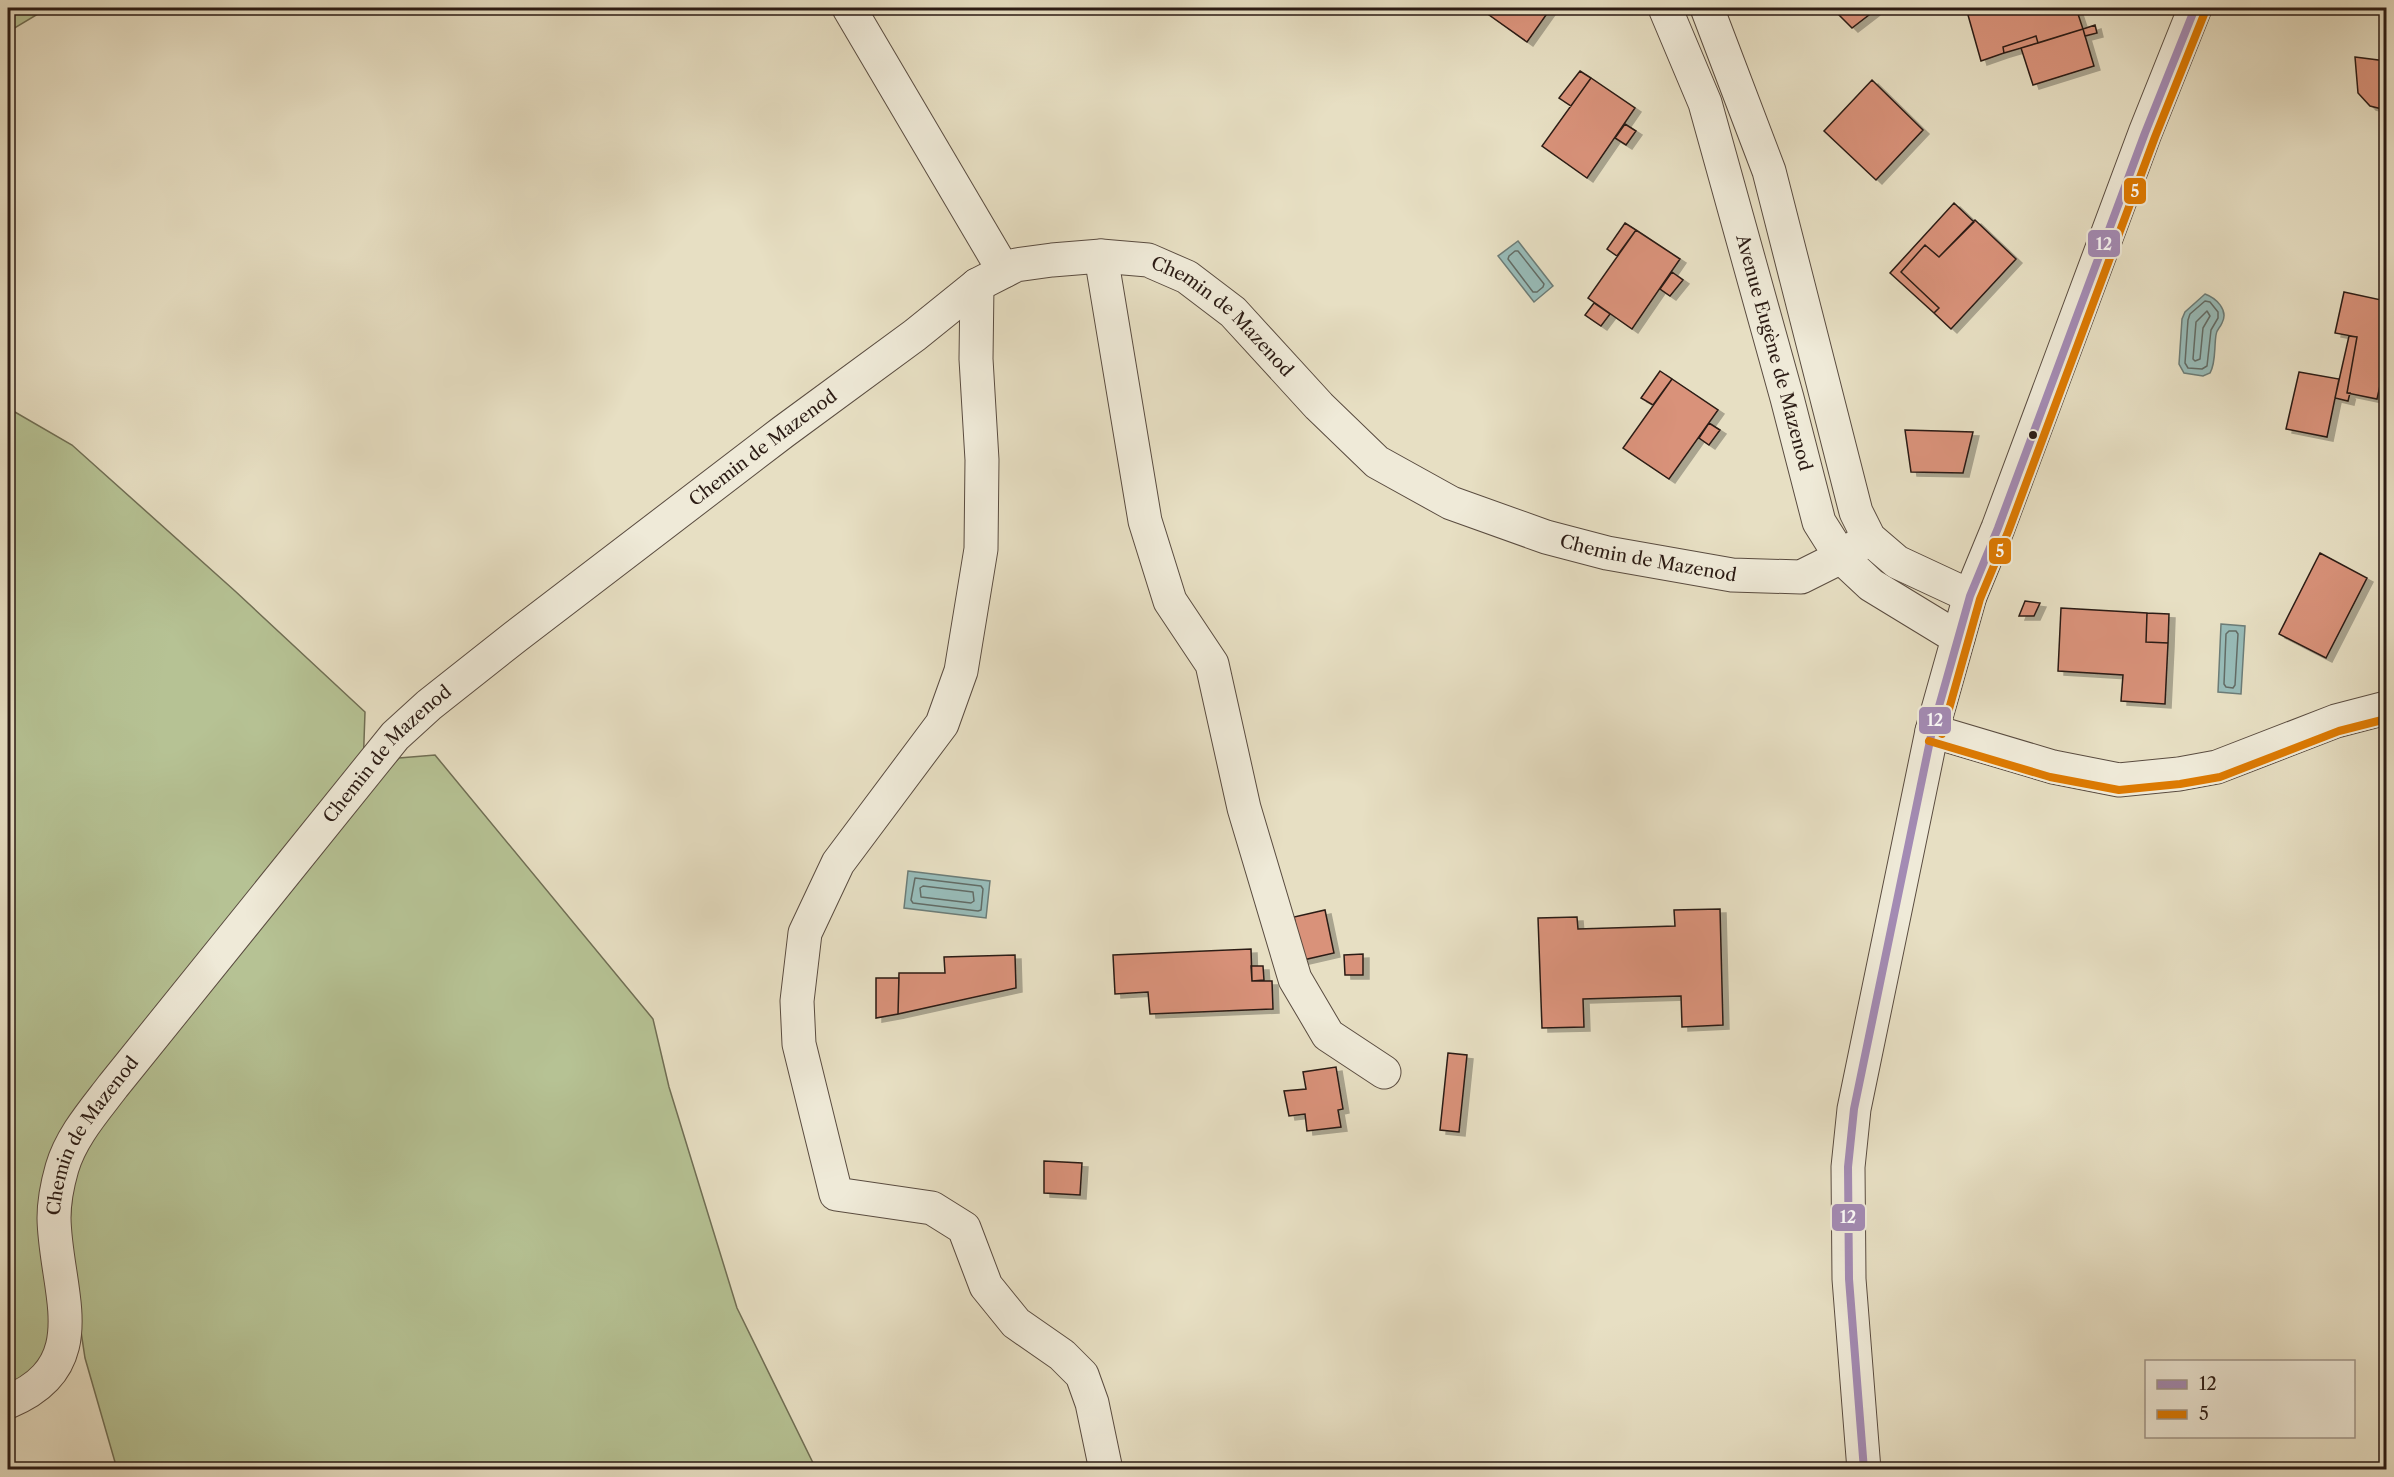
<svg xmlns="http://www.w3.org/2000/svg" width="2394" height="1477" font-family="'Libre Caslon Text',serif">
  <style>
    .green { fill: #b6c294; stroke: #706e54; stroke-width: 1.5 }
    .water { fill: #98bcb9; stroke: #6c7c77; stroke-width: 1.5 }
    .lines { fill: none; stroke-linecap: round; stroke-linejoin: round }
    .shore { stroke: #626c66; stroke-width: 1.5 }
    .building { fill: #d9927a; stroke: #2b1b14; stroke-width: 1.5; filter: url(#shadow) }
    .minor-casing { stroke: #5a4c40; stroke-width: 35 }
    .minor { stroke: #efead8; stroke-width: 33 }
    .bus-1-casing { stroke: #efead8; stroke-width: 12 }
    .bus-2-casing { stroke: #efead8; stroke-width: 12 }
    .bus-1 { stroke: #a38bb4; stroke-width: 8 }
    .bus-2 { stroke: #dd7a02; stroke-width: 8 }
    .bus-dot { fill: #2b1b14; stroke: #efead8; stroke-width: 2 }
    .labels { text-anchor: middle; stroke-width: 6; stroke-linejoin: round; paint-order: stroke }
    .street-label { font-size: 18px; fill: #2b1b14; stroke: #efead8 }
    .line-badge { stroke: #efead8; stroke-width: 2 }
    .badge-label { font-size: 16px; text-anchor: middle; font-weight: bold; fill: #fff }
  </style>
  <defs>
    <filter id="shadow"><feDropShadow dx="6" dy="4" stdDeviation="0" flood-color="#0004"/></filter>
  </defs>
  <rect width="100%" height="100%" fill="#e7dfc3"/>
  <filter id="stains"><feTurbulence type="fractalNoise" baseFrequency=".00333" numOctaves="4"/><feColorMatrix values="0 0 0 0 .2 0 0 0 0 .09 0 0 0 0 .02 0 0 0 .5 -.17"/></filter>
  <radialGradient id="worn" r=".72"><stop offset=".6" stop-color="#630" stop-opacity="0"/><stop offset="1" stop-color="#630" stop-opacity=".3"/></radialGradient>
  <!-- green -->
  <path class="green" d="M8,8H48L8,32Z
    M8,408L72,445L235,591L365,712L363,770L57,1158L61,1336L8,1397Z
    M435,755L653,1019L669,1087L737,1308L816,1469H117L85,1358L80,1325L66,1269L74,1174L111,1103L320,846L399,758Z"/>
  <!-- water -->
  <path class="water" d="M1518,241L1553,286L1534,302L1498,256Z
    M2205,294C2216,298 2229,310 2222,323C2220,328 2216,330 2216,335C2214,348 2216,363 2210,373L2203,376L2184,373L2179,364L2182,319L2185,312Z
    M2221,624L2245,626L2241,694L2218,692Z
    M908,871L990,881L986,918L904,908Z"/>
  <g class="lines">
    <!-- shore -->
    <path class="shore" d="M1515,251H1518L1544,284L1543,287L1537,292H1533L1508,259L1509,256Z
      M2205,301L2210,302L2218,312V318L2211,330L2207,366L2202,369L2188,368L2185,363L2188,320L2190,314Z
      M2207,311L2210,316L2203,328L2200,359L2195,361L2193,359L2196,322Z
      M2229,631H2236L2238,634L2235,685L2233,688L2226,687L2224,684L2226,634Z
      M915,878L981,886L983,889L981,910L978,911L913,903L911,900Z
      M923,886L973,892L974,901L971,903L921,897L920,888Z"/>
  </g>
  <!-- building -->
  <path class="building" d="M1484,8H1551L1527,42L1482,10Z
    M1832,8H1878L1852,28Z
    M1966,8H2076L2083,29L2038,43L2036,36L2003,47L2004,53L1981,61Z
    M2095,25L2097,33L2085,36L2083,29Z
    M2083,29L2094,66L2033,85L2021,48Z
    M2036,36L2038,43L2004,53L2003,47Z
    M2355,57L2386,61V110L2370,106L2358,93Z
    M1580,71L1591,78L1571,106L1559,98Z
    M1591,78L1635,108L1587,178L1542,146Z
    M1872,80L1923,130L1876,180L1824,131Z
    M1625,124L1636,131L1626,145L1615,138Z
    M1954,203L1974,222L1939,257L1925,245L1901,272L1939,308L1934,313L1890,273Z
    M1975,220L2016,259L1951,329L1934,313L1939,308L1901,272L1925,245L1939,257Z
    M1625,223L1636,230L1617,256L1607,249Z
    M1636,230L1680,259L1632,329L1588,298Z
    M1672,272L1683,280L1670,296L1660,289Z
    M2344,292L2386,301V359L2377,399L2347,393L2357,337L2335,333Z
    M1594,303L1610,314L1601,326L1585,315Z
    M2349,336L2357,337L2347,393H2350L2348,401L2335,398Z
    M1660,371L1672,379L1653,405L1641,398Z
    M2299,372L2339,379L2327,437L2286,429Z
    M1672,379L1718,410L1669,479L1623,448Z
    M1709,423L1720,430L1709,445L1699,438Z
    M1905,430L1973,432L1963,473L1911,472Z
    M2320,553L2367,578L2326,658L2279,634Z
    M2025,601L2040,603L2034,616H2019Z
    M2061,608L2147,613L2146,642L2168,643L2165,704L2121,701L2123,675L2058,671Z
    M2147,613L2169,614L2168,643L2146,642Z
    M1720,909L1723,1025L1682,1027L1681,996L1583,999L1584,1027L1542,1028L1538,918L1577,917L1578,929L1675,926L1674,910Z
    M1325,910L1334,953L1303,960L1294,917Z
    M1251,949L1252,981H1272L1273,1009L1150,1014L1148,992L1115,994L1113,955Z
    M1363,954V975H1345L1344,955Z
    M1015,955L1016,988L898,1014L899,973H945L944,957Z
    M1251,966H1263L1264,980L1252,981Z
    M876,978H899L898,1014L876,1018Z
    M1448,1053L1467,1055L1459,1132L1440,1130Z
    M1336,1067L1343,1109L1338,1110L1341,1127L1307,1131L1305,1114L1289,1116L1284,1091L1306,1089L1303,1072Z
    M1044,1161L1082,1163L1080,1195L1044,1193Z"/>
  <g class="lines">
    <defs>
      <g id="minor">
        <path d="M849,8L1004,271"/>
        <path id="s1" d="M1665,8L1705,103L1787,398L1819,522L1841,557L1871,585L1958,638"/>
        <path d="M1707,8L1769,171L1856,512L1869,538L1897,562L1970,596"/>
        <path d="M1101,256L1145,521L1170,601L1212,664L1244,808L1295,979L1328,1035L1384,1072"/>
        <path d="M977,285L976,359L982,460L981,549L961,671L942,724L838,863L805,933L797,1001L799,1044L836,1194L932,1208L964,1228L986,1286L1016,1323L1062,1355L1082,1375L1092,1403L1106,1470"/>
        <path d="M1932,731L2053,767L2119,780L2179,774L2217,767L2336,721L2386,708"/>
        <path id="s2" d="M8,1402C98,1365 55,1290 54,1218C54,1203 58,1182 62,1168C71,1137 94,1111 113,1086L395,736L429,705L515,637L783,432L915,335L977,285L1016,265L1052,260L1101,256L1148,260L1187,277L1233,312L1319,406L1377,462L1451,503L1546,537L1607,553L1732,575L1801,577L1841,557L1869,538"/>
        <path d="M1864,1470L1849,1279L1848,1167L1854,1109L1932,731L1970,596L1998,528L2145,133L2195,8"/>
      </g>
    </defs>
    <!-- minor casing -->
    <use href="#minor" class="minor-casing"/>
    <!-- minor -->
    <use href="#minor" class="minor"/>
    <defs>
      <path id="bus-1" d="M1864,1470L1849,1279L1848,1167L1854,1109L1932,731L1970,596L1998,528L2145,133L2195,8"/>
      <path id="bus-2" d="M1942,734L1980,599L2008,532L2155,137L2205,12
        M1929,741L2050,777L2119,790L2180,784L2220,777L2339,731L2386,719"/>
    </defs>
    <!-- bus-1 casing -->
    <use href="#bus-1" class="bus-1-casing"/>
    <!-- bus-2 casing -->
    <use href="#bus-2" class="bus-2-casing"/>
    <!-- bus-1 -->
    <use href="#bus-1" class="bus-1"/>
    <!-- bus-2 -->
    <use href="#bus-2" class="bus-2"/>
  </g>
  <!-- markers -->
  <circle class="bus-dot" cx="2033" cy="435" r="5"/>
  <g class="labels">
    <!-- street labels -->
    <g class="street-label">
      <text dy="6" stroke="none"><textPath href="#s2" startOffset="1815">Chemin de Mazenod</textPath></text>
      <text dy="6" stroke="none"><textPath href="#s1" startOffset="362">Avenue Eugène de Mazenod</textPath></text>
      <text dy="6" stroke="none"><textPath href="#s2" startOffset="1275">Chemin de Mazenod</textPath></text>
      <text dy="6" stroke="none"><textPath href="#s2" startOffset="2319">Chemin de Mazenod</textPath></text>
      <text dy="6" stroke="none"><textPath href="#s2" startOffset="789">Chemin de Mazenod</textPath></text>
      <text dy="6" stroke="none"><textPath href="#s2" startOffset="303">Chemin de Mazenod</textPath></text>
    </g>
  </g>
  <g class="line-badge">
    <rect x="2123" y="177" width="24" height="28" rx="6" fill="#dd7a02"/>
    <rect x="2087" y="229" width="34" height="29" rx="6" fill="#a38bb4"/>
    <rect x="1988" y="537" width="24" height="28" rx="6" fill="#dd7a02"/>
    <rect x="1918" y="706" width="34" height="29" rx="6" fill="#a38bb4"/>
    <rect x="1831" y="1203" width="35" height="29" rx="6" fill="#a38bb4"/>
  </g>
  <g class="badge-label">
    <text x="2135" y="197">5</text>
    <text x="2104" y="250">12</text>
    <text x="2000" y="557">5</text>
    <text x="1935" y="726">12</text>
    <text x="1848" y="1223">12</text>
  </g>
  <!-- margin -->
  <rect width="2394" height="1477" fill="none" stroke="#e7dfc3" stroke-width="30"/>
  <rect x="9" y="9" width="2376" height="1459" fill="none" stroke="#2b1b14" stroke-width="3"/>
  <rect x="15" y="15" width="2364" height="1447" fill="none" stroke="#2b1b14" stroke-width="1.5"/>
  <!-- legend -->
  <rect x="2145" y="1360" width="210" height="78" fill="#efead8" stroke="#a1978a" stroke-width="1.5"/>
  <rect x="2157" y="1380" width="30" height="9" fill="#a38bb4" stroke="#a1978a" stroke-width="1.5"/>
  <text x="2199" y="1390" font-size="18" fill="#2b1b14">12</text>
  <rect x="2157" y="1410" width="30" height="9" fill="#dd7a02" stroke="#a1978a" stroke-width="1.5"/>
  <text x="2199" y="1420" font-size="18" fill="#2b1b14">5</text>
  <rect width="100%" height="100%" filter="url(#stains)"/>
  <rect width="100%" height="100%" fill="url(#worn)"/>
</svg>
